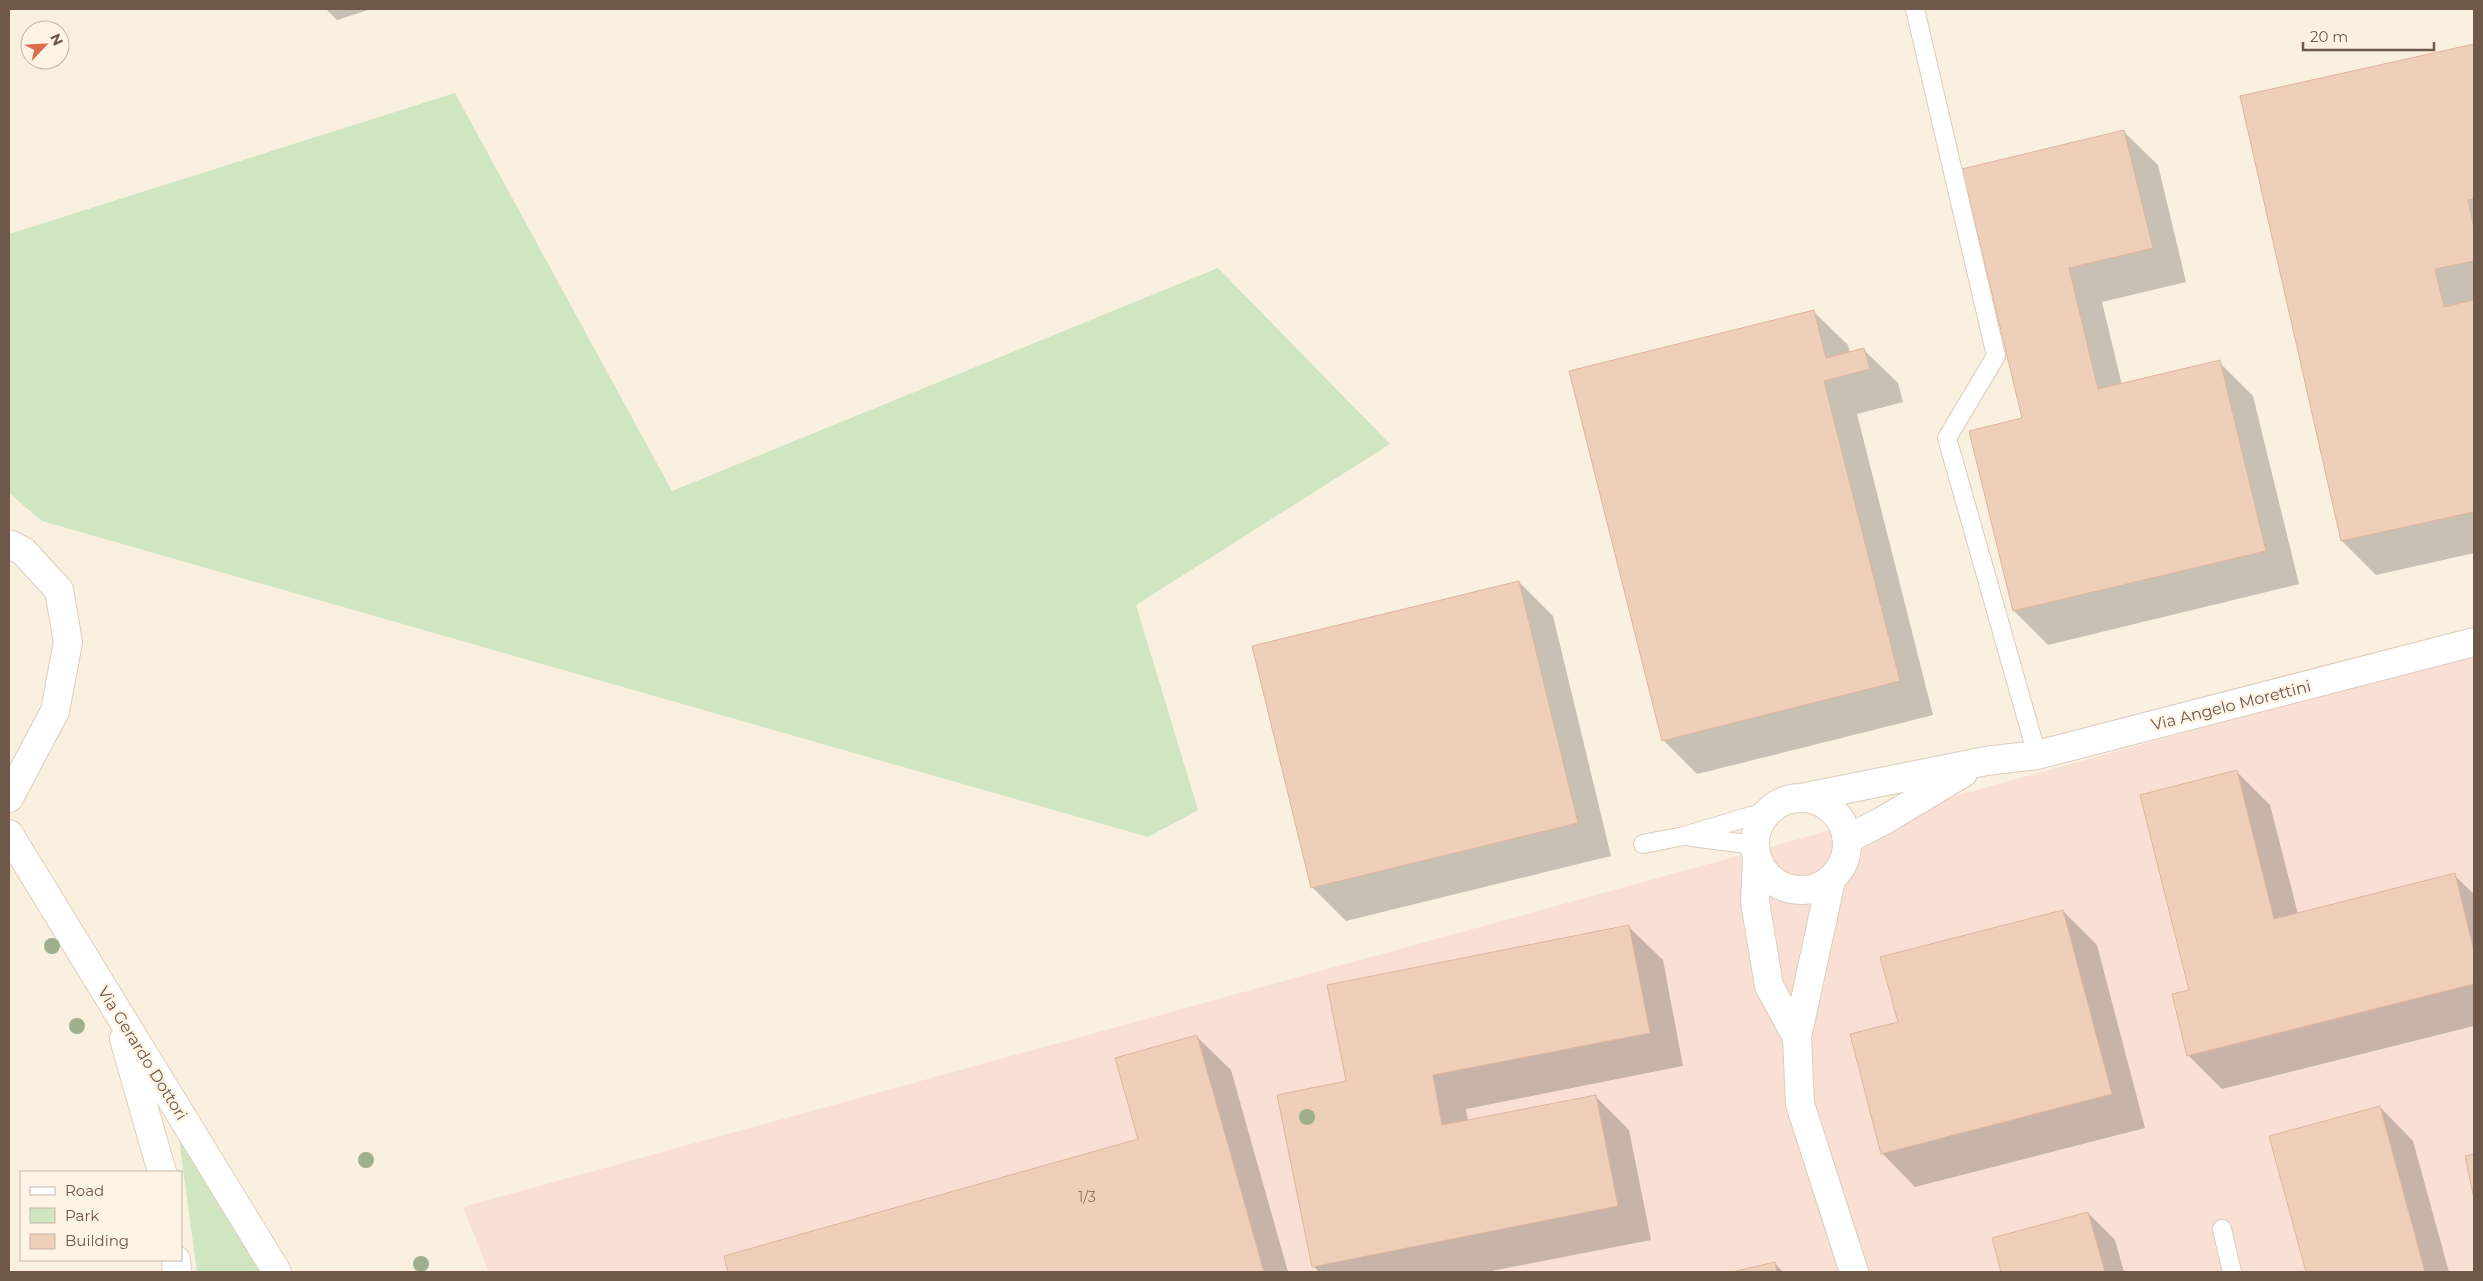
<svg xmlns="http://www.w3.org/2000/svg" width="2483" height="1281" font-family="Montserrat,sans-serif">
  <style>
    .commercial { fill: #fae0d4 }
    .green { fill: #cfe6c0 }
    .shadow { fill: #0003 }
    .building { fill: #edcfba; stroke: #dfb59c }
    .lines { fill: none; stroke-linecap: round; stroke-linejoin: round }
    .lane-casing { stroke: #ddccbd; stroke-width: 20 }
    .street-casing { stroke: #ddccbd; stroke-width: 30 }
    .secondary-casing { stroke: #e2cebc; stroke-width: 30 }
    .lane { stroke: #fff; stroke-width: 18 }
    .street { stroke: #fff; stroke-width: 28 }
    .secondary { stroke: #fff; stroke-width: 28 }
    .tree { fill: #9faf8b }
    .labels { text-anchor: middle; stroke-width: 5; stroke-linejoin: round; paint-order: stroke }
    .number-label { font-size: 14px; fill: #8e7566 }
    .street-label { font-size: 16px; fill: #6f574a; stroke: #fdf4e6 }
  </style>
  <rect width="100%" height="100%" fill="#faf0e0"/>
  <!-- commercial -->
  <path class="commercial" d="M2474,653V1272H489L463,1207Z"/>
  <!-- green -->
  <path class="green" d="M455,93L672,491L1218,268L1390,444L1136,605L1198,810L1148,837L42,521L9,493V234Z
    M179,1139L260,1272H197Z"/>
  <!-- shadow -->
  <path class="shadow" d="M326,9H371L337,20Z
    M2474,45V553L2376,575L2342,541L2242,97Z
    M2124,132L2158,165L2186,282L2102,302L2122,385L2219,362L2253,396L2299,584L2048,645L2014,611L2024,419L1964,170Z
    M1814,312L1848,345L1850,353L1864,350L1898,383L1903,402L1857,414L1933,715L1697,774L1663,740Z
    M1519,582L1553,616L1611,856L1346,921L1312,887Z
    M2237,772L2270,805L2298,914L2454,875L2474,894V1026L2222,1089L2188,1055L2191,991Z
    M2063,911L2097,945L2145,1128L1915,1187L1882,1153L1899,1023Z
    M1629,927L1663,960L1683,1066L1466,1109L1468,1121L1595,1096L1629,1130L1651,1240L1486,1272H1319L1313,1266L1347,1082Z
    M1197,1037L1231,1070L1288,1272H730L725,1256L1139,1140Z
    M2380,1107L2413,1141L2449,1272H2308L2271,1137Z
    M2088,1213L2115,1240L2124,1272H2003L1994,1239Z
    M1775,1263L1783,1272H1737Z"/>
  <!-- building -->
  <path class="building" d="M2474,44V199L2468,200L2474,228V261L2435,269L2444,307L2474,300V512L2341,541L2240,96Z
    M2124,130L2153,248L2069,268L2098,389L2220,360L2266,551L2013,611L1969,431L2022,418L1962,169Z
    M1814,310L1826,358L1864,348L1870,369L1824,381L1900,681L1662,741L1569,371Z
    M1519,581L1578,823L1311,888L1252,646Z
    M2237,770L2274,919L2455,873L2474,951V984L2187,1056L2172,994L2189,990L2140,795Z
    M2063,910L2112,1094L1881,1154L1850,1034L1898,1022L1880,957Z
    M1629,925L1650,1033L1433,1075L1442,1125L1596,1095L1618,1206L1312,1267L1277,1095L1346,1081L1327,985Z
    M1197,1035L1264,1272H728L724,1256L1138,1139L1115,1058Z
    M2380,1106L2425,1272H2306L2269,1136Z
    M2474,1154V1199L2465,1156Z
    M2088,1212L2105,1272H2001L1992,1238Z
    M1775,1262L1777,1272H1732Z"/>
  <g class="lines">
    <defs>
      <path id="lane" d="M1915,9L1996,356L1947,438L2037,755
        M1692,837L1754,845
        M1643,844L1684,836L1768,811
        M2222,1229L2232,1272"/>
      <path id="street" d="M9,544L23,551L59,590L68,642L55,711L9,798
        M1806,797L1986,761L2037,755L2474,642
        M1755 844a46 46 0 1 1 92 0a46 46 0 1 1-92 0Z
        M1848,839L1886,819L1963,773
        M1757,860L1755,902L1769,986L1797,1037
        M1831,880L1797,1037L1800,1104L1854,1272"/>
      <path id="secondary" d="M9,834L277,1272
        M124,1039L162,1172
        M176,1260L177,1272"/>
    </defs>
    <!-- lane casing -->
    <use href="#lane" class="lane-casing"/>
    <!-- street casing -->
    <use href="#street" class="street-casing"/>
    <!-- secondary casing -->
    <use href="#secondary" class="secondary-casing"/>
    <!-- lane -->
    <use href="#lane" class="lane"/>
    <!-- street -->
    <use href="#street" class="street"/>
    <!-- secondary -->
    <use href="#secondary" class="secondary"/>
  </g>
  <!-- trees -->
  <g class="tree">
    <circle cx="52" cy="946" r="8"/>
    <circle cx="77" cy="1026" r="8"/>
    <circle cx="1307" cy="1117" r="8"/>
    <circle cx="366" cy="1160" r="8"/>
    <circle cx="421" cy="1264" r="8"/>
  </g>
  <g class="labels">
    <!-- number labels -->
    <g class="number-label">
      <text x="1087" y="1202">1/3</text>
    </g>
    <!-- street labels -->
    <g class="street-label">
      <text transform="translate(2231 705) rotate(-14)" y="6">Via Angelo Morettini</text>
      <text transform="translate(143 1053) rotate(58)" y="6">Via Gerardo Dottori</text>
    </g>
  </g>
  <!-- border -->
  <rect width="2483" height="1281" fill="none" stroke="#6f574a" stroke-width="20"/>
  <!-- legend -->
  <rect x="20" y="1171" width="162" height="90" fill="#fdf4e6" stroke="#c4b5a8"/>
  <rect x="30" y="1187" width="25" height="8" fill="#ffffff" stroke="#c4b5a8"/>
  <text x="65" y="1196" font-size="15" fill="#6f574a">Road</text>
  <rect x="30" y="1208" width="25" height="15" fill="#cfe6c0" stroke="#c4b5a8"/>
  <text x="65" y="1221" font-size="15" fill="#6f574a">Park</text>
  <rect x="30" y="1234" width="25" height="15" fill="#edcfba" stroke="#c4b5a8"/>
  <text x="65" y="1246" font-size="15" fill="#6f574a">Building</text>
  <!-- north arrow -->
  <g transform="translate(45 45) rotate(65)"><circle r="24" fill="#fdf4e6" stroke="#c4b5a8"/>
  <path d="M0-4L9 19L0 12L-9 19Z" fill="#dc6e4d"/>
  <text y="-8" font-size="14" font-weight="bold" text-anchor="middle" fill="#6f574a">N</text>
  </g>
  <!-- scale -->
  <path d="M2303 42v8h131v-8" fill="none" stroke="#6f574a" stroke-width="2.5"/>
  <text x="2310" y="42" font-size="15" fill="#6f574a" stroke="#fdf4e6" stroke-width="4" paint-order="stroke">20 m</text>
</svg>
